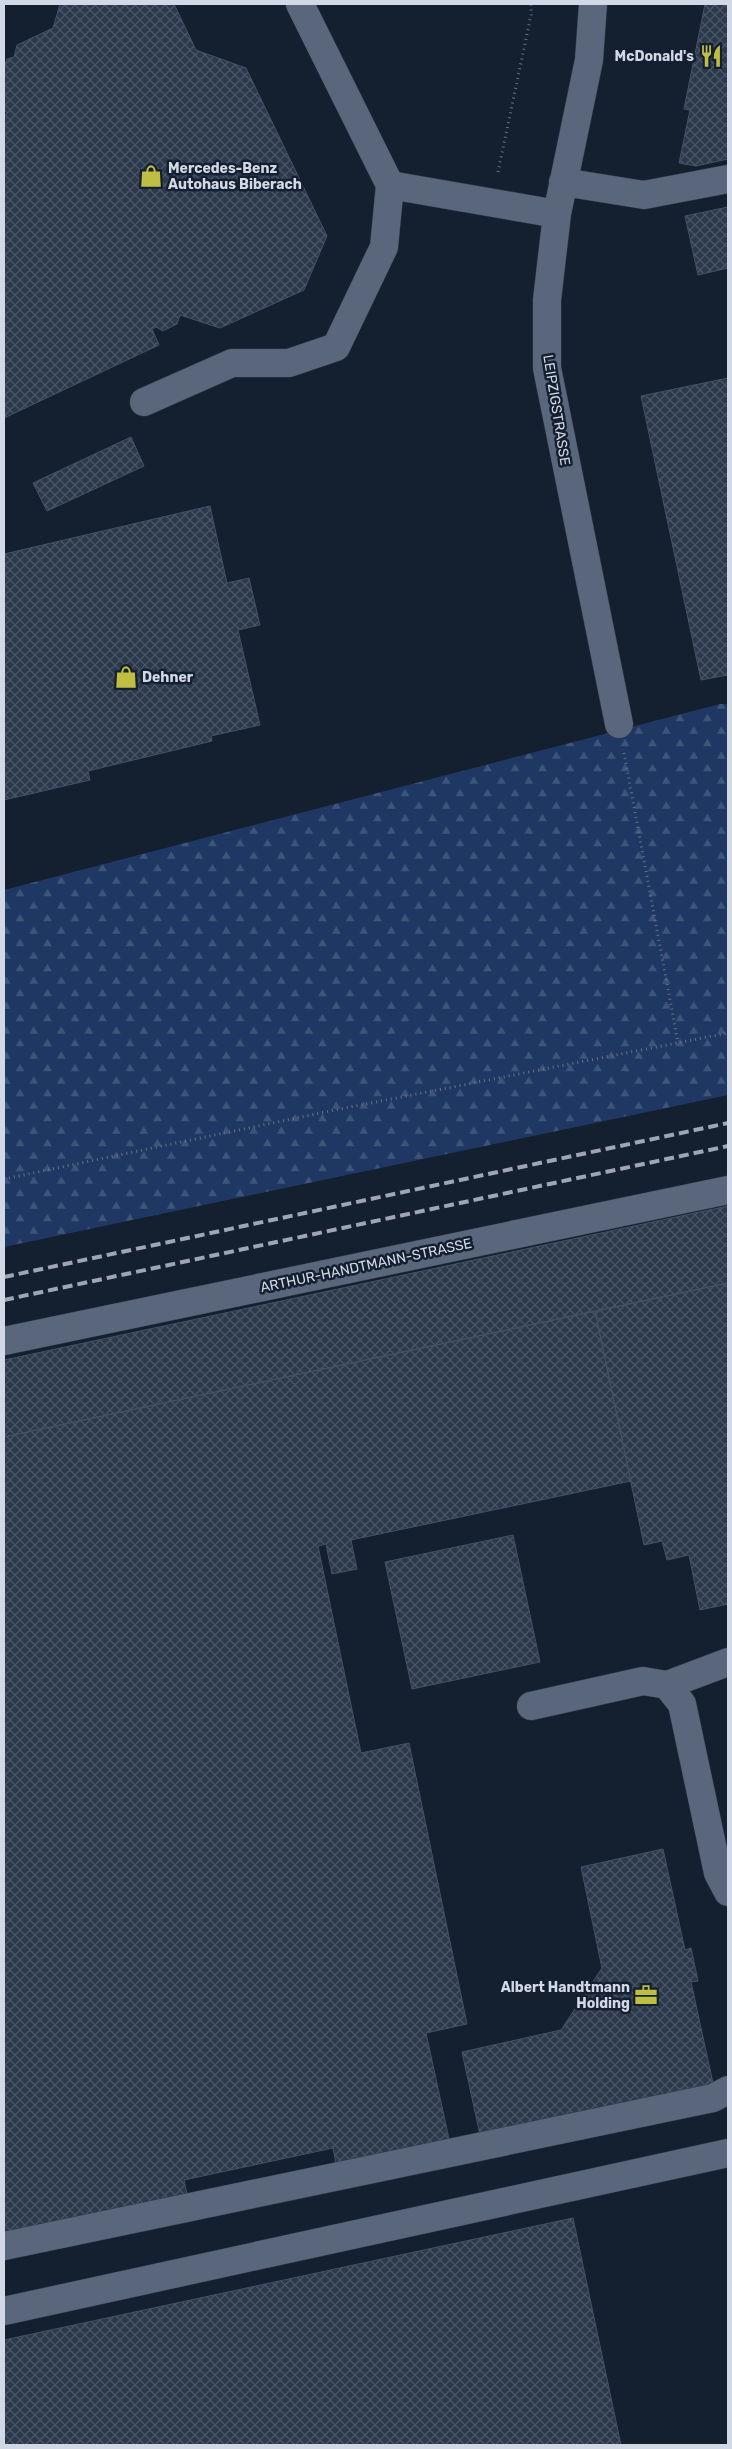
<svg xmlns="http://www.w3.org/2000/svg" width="732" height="2449" font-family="Rubik,sans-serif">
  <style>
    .forest { fill: url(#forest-firs) }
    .building { fill: url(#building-cross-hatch); stroke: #445166 }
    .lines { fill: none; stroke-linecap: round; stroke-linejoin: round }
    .minor-casing { stroke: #343a49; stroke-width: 29 }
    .path { stroke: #687181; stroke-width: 3; stroke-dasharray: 1 4; stroke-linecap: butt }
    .minor { stroke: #59667c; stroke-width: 28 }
    .rail { stroke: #9ea6b4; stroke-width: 4; stroke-dasharray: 10 5; stroke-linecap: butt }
    .labels { text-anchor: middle; stroke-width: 5; stroke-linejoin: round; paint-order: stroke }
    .poi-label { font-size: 14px; font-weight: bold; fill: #d2d9e6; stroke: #141f30; text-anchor: end }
    .street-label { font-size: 14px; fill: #d2d9e6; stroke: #141f30 }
  </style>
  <defs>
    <pattern id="forest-firs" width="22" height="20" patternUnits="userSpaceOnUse" patternTransform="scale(1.25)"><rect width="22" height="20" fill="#1e3863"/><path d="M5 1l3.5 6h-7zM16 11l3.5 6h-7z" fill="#3e5479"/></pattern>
    <pattern id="building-cross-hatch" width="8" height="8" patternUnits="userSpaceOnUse" patternTransform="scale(1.25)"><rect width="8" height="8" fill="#2c394c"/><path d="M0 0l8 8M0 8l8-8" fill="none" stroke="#4a5566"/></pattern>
  </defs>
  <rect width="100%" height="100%" fill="#141f30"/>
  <!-- forest -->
  <path class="forest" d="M720,704H728V1095L4,1247V890Z"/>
  <!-- building -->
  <path class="building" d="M60,4H174L196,50L246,68L327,236L304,290L220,328L180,315L177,324L163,331L156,327L152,329L159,345L4,418V115L7,114L4,108V67L7,59L14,57L17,45L53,28Z
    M705,4H728V159L696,166L679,163L690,110L684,109Z
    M728,207V268L698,275L685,216Z
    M728,378V675L701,680L641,396Z
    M131,437L144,466L47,511L33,483Z
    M210,506L227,583L249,578L260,625L238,630L260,725L211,736L212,741L88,771L90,780L4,800V554Z
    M728,1206V1283L4,1437V1360Z
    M728,1283V1604L700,1610L689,1555L667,1560L662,1541L644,1545L595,1311Z
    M595,1311L631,1481L351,1540L357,1569L332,1574L326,1544L318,1546L361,1753L409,1743L467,2024L426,2033L449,2139L336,2164L333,2148L184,2180L187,2194L4,2233V1437Z
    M513,1535L540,1662L412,1689L385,1562Z
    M663,1849L685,1950L691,1948L698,1981L691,1982L713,2083L480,2135L462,2052L561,2030L602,1968L581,1867Z
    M573,2218L621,2445H4V2340Z"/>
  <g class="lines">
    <defs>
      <path id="minor" d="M300,4L390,185L557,214
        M593,4L589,60L557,214L547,300V368L619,724
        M563,182L644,195L728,179
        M144,402L232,363H289L336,347L384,247L390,185
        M4,1341L728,1190
        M667,1685L728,1662
        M531,1706L643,1681L667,1685L682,1704L718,1873L728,1892
        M4,2246L713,2098L728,2090
        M4,2311L728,2153"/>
    </defs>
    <!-- minor casing -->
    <use href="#minor" class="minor-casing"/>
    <!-- path -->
    <path class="path" d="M498,172L531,15V4
      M624,753L678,1043
      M4,1179L330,1111L728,1033"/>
    <!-- minor -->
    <use href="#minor" class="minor"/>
    <!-- rail -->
    <path class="rail" d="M4,1277L728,1123
      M4,1300L728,1146"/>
  </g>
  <!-- icons -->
  <defs>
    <symbol id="restaurant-bare" viewBox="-9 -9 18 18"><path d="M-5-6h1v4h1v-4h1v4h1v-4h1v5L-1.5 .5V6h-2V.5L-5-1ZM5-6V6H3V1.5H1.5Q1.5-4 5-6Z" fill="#bfbe42" stroke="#141f30" stroke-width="2.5" paint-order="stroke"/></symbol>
    <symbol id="shop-bare" viewBox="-9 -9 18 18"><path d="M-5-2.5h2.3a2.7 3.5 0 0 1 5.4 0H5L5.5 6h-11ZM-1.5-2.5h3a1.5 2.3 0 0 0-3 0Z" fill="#bfbe42" stroke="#141f30" stroke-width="2.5" paint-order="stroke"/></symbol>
    <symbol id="office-bare" viewBox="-9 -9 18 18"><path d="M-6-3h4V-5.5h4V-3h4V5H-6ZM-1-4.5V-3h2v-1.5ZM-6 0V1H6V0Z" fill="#bfbe42" stroke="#141f30" stroke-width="2.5" paint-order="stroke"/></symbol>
  </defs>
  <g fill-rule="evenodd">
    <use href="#restaurant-bare" x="695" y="40" width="32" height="32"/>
    <use href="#shop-bare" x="135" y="160" width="32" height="32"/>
    <use href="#shop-bare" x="110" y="661" width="32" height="32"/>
    <use href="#office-bare" x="630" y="1979" width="32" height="32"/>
  </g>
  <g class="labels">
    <!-- poi labels -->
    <g class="poi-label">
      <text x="694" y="61">McDonald's</text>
      <text x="168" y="173" text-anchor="start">Mercedes-Benz<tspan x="168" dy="16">Autohaus Biberach</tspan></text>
      <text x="142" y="682" text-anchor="start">Dehner</text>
      <text x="630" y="1992">Albert Handtmann<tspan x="630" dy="16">Holding</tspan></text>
    </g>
    <!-- street labels -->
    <g class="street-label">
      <text transform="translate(557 410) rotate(81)" y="5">LEIPZIGSTRASSE</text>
      <text transform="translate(366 1265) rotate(-12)" y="5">ARTHUR-HANDTMANN-STRASSE</text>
    </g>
  </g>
  <!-- border -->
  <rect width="732" height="2449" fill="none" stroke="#d2d9e6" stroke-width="10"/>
</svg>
